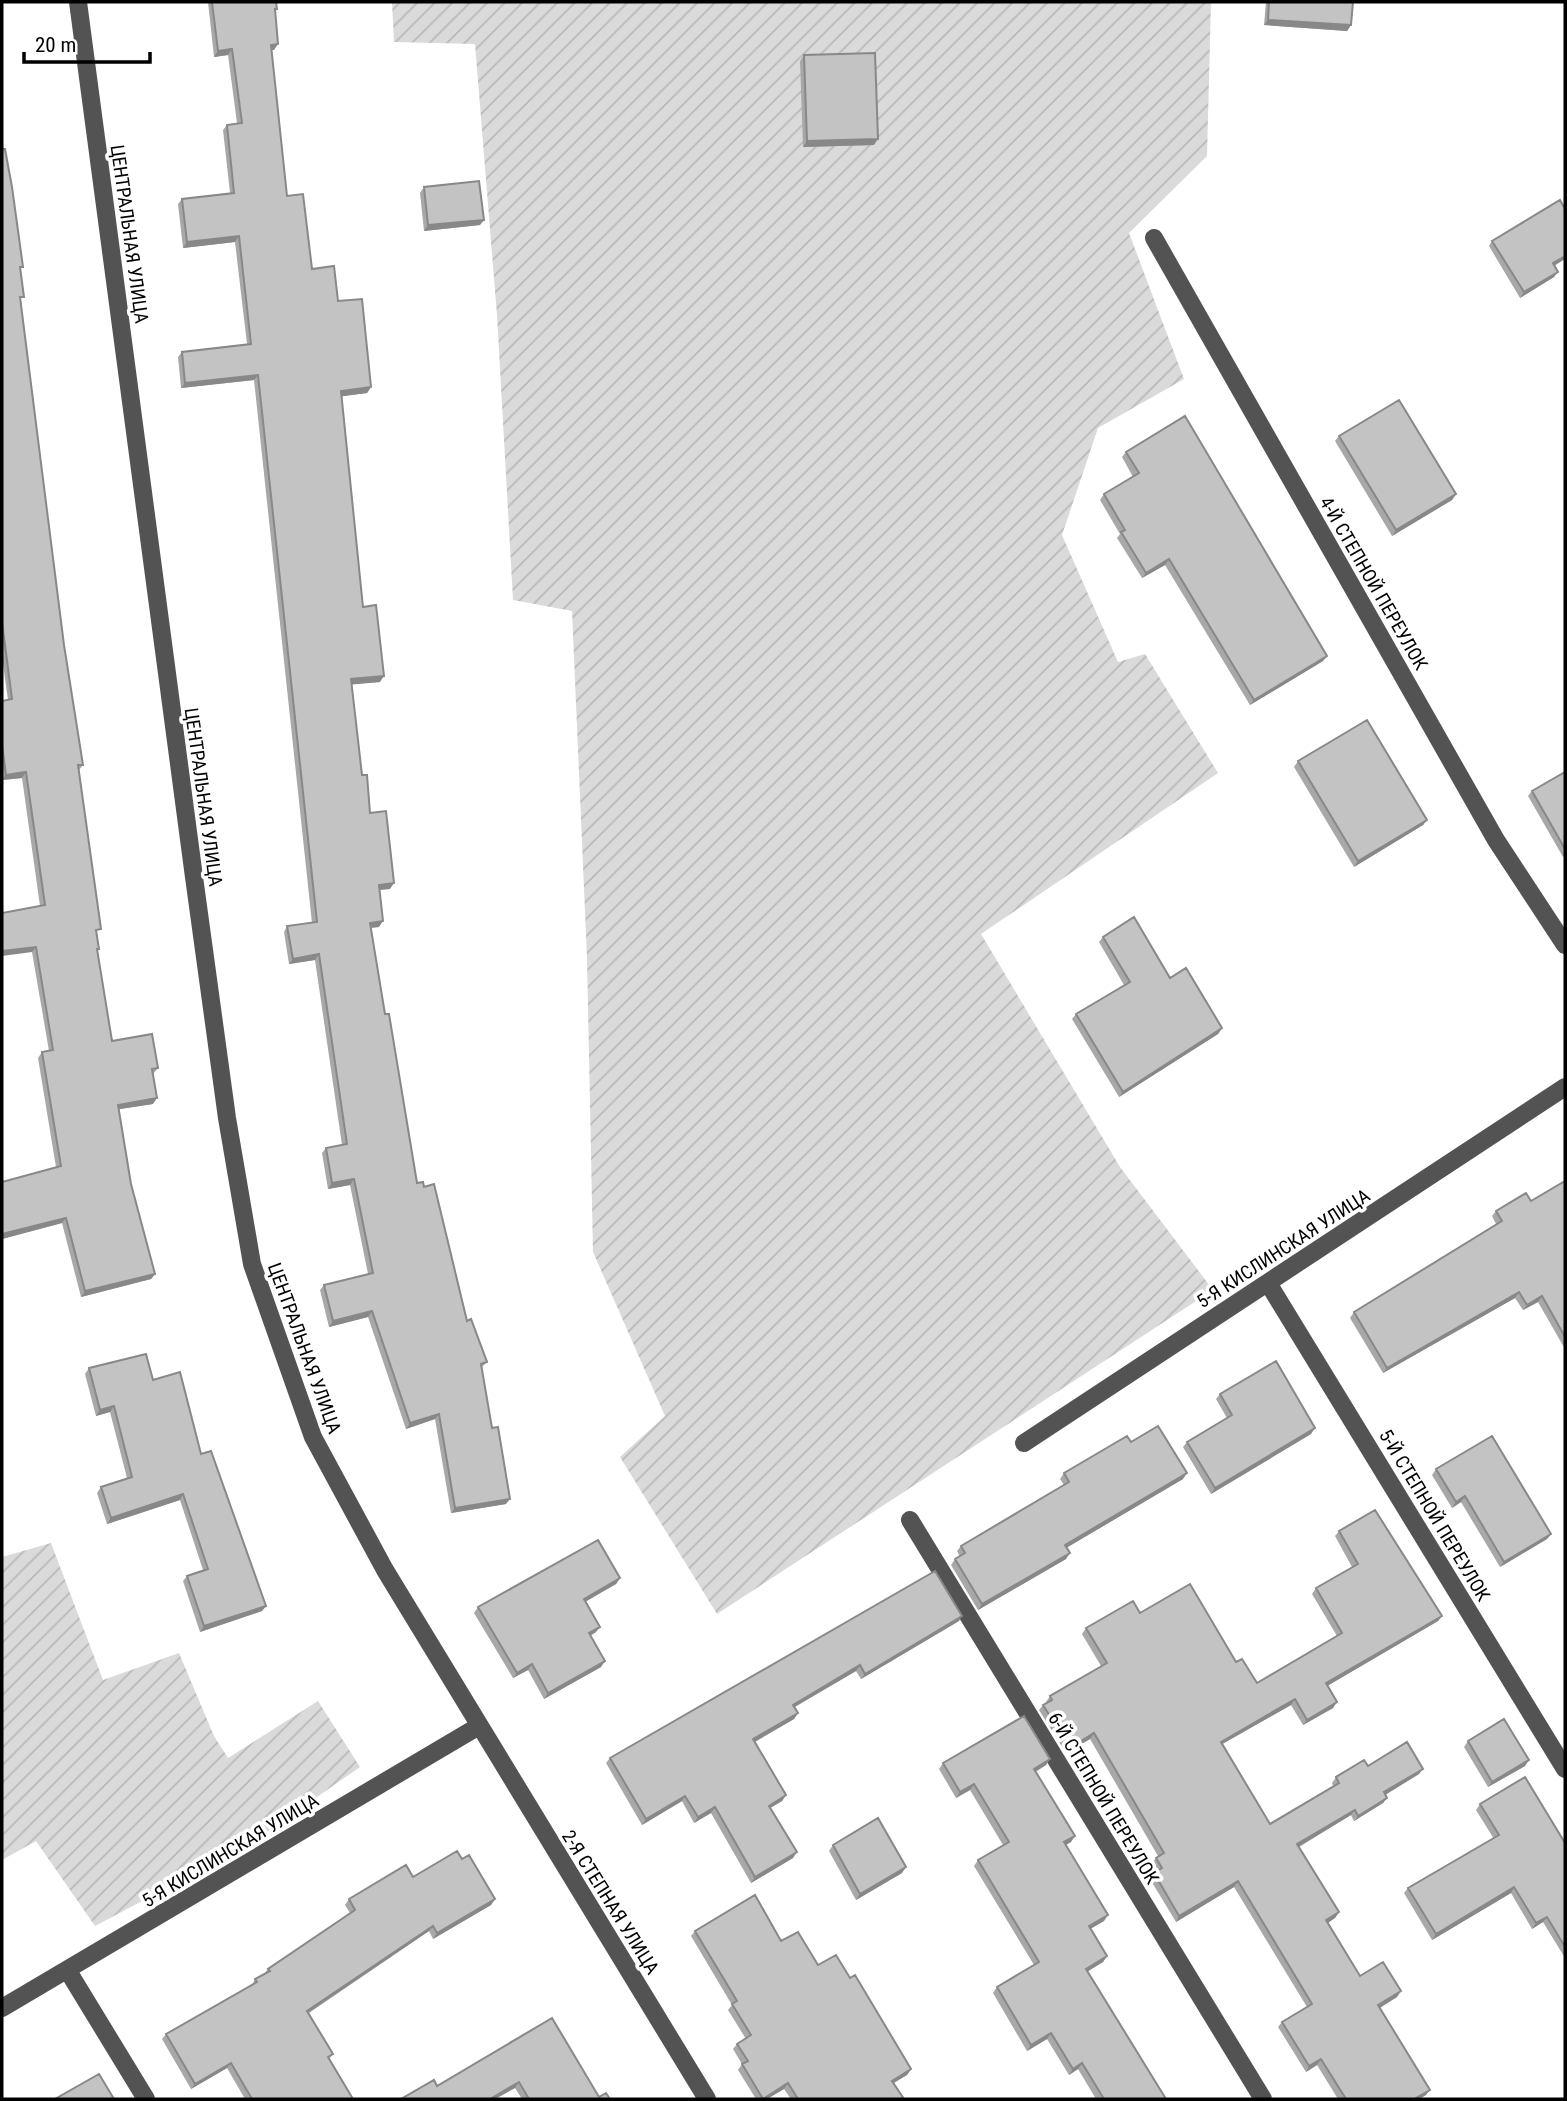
<svg xmlns="http://www.w3.org/2000/svg" width="1567" height="2101" font-family="'Roboto Condensed',sans-serif">
  <style>
    .garden { fill: url(#garden-furrows) }
    .lines { fill: none; stroke-linecap: round; stroke-linejoin: round }
    .minor { stroke: #535353; stroke-width: 18 }
    .wall { fill: #a8a8a8 }
    .shaded-wall { fill: #888 }
    .building { fill: #c3c3c3; stroke: #888; stroke-width: 2 }
    .labels { text-anchor: middle; stroke-width: 7; stroke-linejoin: round; paint-order: stroke }
    .street-label { font-size: 19px; fill: #000; stroke: #fff }
  </style>
  <defs>
    <pattern id="garden-furrows" width="10" height="10" patternUnits="userSpaceOnUse" patternTransform="scale(1.75)"><rect width="10" height="10" fill="#dadada"/><path d="M-1 1l2-2M0 10L10 0M9 11l2-2" fill="none" stroke="#b9b9b9"/></pattern>
  </defs>
  <rect width="100%" height="100%" fill="#fff"/>
  <!-- garden -->
  <path class="garden" d="M392,2H1211L1207,156L1129,233L1184,379L1098,428L1062,535L1118,662L1145,654L1218,773L981,934L1120,1167L1213,1290L717,1614L620,1457L665,1416L593,1252L587,958L572,611L513,600L497,315L475,44L394,42Z
    M51,1543L103,1680L179,1653L214,1736L228,1758L318,1701L360,1767L248,1845L95,1926L36,1841L2,1860V1557Z"/>
  <g class="lines">
    <!-- minor -->
    <path class="minor" d="M78,2L194,877L227,1118L252,1264L313,1437L385,1570L707,2099
      M1154,238L1496,840L1565,945
      M1268,1283L1565,1769
      M1024,1443L1565,1087
      M910,1520L1263,2099
      M68,1971L146,2099
      M2,2008L479,1726"/>
  </g>
  <!-- wall -->
  <path class="wall" d="M208,2H276L277,9L275,12L274,50H271L287,196L312,269L338,301L371,387L367,393L342,396L363,607L380,682L352,684L362,775L370,813L390,889L380,890L379,927L371,928L385,1014L417,1183L467,1321L487,1362L481,1368L506,1504L451,1513L435,1419L406,1429L368,1317L329,1327L320,1290L324,1285L368,1274L350,1185L328,1189L322,1153L326,1148L342,1145L315,960L289,964L284,932L287,926L312,923L254,380L181,388L178,357L182,352L247,344L235,242L183,248L178,204L182,199L230,193L223,130L227,125L237,123L228,55L214,57Z
    M1266,2H1353L1351,25L1347,31L1264,25Z
    M804,55L874,145L803,147L800,61Z
    M2,146L21,270V302L64,645L83,765L79,770L97,935V952L112,1041L158,1068L153,1074V1104L119,1109L131,1184L155,1274L151,1279L81,1297L62,1223L2,1239V1182L56,1167L38,1058L42,1052L49,1051L32,952L40,906L22,778L2,780V701L8,700L2,656Z
    M424,187L480,225L424,231L420,193Z
    M1492,241L1555,266L1554,277L1520,298L1489,246Z
    M1339,436L1456,494L1452,500L1392,536L1335,441Z
    M1126,452L1327,656L1323,661L1250,705L1165,565L1142,578L1117,538L1120,534L1100,500L1104,494L1133,477L1122,457Z
    M1298,761L1427,820L1423,825L1354,867L1294,767Z
    M1565,772V855L1563,857L1528,796L1532,791Z
    M1103,937L1170,978L1222,1028L1218,1034L1119,1097L1072,1019L1076,1014L1124,985L1099,942Z
    M1565,1181V1349L1538,1302L1523,1310L1515,1298L1383,1373L1350,1318L1354,1312L1496,1224L1492,1216L1496,1211L1531,1201Z
    M89,1368L153,1380L201,1454L266,1606L262,1611L200,1632L183,1581L187,1576L203,1570L180,1500L107,1524L97,1493L101,1487L127,1478L110,1412L96,1416L85,1374Z
    M1220,1394L1311,1434L1211,1494L1183,1447L1187,1442L1227,1418L1216,1399Z
    M1131,1442L1183,1479L1066,1548V1559L978,1610L951,1565L955,1559L960,1557L957,1551L961,1546L1064,1485L1060,1479L1064,1473Z
    M1436,1469L1551,1534L1547,1539L1500,1567L1461,1502L1452,1508L1432,1475Z
    M1339,1531L1442,1616L1438,1621L1327,1686L1333,1708L1303,1725L1291,1705L1222,1744L1270,1824L1333,1786L1332,1783L1336,1777L1368,1766L1419,1774L1385,1795L1387,1798L1383,1803L1354,1821L1351,1815L1299,1847L1339,1912L1335,1918L1328,1923L1360,1976L1397,1997L1380,2007L1426,2095L1419,2099H1338L1317,2065L1306,2072L1278,2027L1282,2022L1307,2007L1234,1887L1176,1922L1150,1879L1154,1873L1157,1871L1152,1863L1158,1856L1090,1739L1066,1753L1039,1710L1043,1705L1046,1703V1702L1050,1696L1101,1666L1082,1634L1086,1628L1140,1613L1236,1662L1257,1683L1337,1636L1312,1594L1316,1588L1352,1567L1335,1536Z
    M620,1578L616,1584L585,1601L596,1632L591,1635L601,1667L544,1699L528,1670L513,1678L474,1613L478,1607Z
    M959,1621L861,1679L856,1671L795,1707L798,1713L794,1719L755,1742L786,1795L782,1801L770,1808L793,1858L751,1883L711,1813L694,1823L682,1801L642,1825L606,1763L610,1758Z
    M1468,1741L1525,1766L1488,1787L1464,1747Z
    M943,1763L1046,1765L1035,1772L1071,1842L1066,1845L1104,1921L1090,1929L1107,1956L1103,1962L1087,1971L1166,2099H1096L1078,2069L1069,2075L1047,2039L1027,2051L993,1993L997,1987L1034,1965L974,1866L978,1860L1003,1845L970,1790L956,1798L939,1769Z
    M1480,1804L1565,1843V1958L1543,1922L1532,1929L1511,1893L1432,1940L1404,1893L1408,1888L1494,1839L1476,1810Z
    M833,1845L902,1873L856,1900L829,1851Z
    M462,1859L495,1899L491,1905L433,1939L429,1931L309,2013L333,2054L329,2059L353,2099H245L227,2068L191,2089L162,2039L166,2034L252,1985L255,1979L264,1974L268,1969L350,1913L345,1905L349,1899Z
    M695,1931L781,1941L818,1965L850,1978L911,2069L907,2075L894,2083L904,2099H791L784,2089L767,2099H756L738,2070L742,2064L733,2049L737,2044L746,2039L728,2010L732,2005L691,1936Z
    M552,2018L599,2097L610,2099H522L515,2088L495,2099H401L437,2086Z"/>
  <!-- shaded-wall -->
  <path class="shaded-wall" d="M1268,20L1351,25L1347,31L1264,25Z
    M278,44L274,50H267L271,45Z
    M232,49L228,55L214,57L218,51Z
    M878,139L874,145L803,147L807,141Z
    M484,220L480,225L424,231L428,225Z
    M239,236L235,242L183,248L187,242Z
    M1565,256V259L1549,269L1553,263Z
    M1558,272L1554,277L1520,298L1524,292Z
    M258,375L254,380L181,388L185,383Z
    M371,387L367,393L337,397L341,391Z
    M1456,494L1452,500L1392,536L1396,530Z
    M1169,559L1165,565L1142,578L1146,573Z
    M1327,656L1323,661L1250,705L1254,700Z
    M384,676L380,682L347,685L351,679Z
    M26,772L22,778L2,780L6,775Z
    M1427,820L1423,825L1354,867L1358,861Z
    M394,883L390,889L375,890L379,885Z
    M383,921L379,927L366,928L370,923Z
    M36,947L32,952L2,956V951Z
    M319,954L315,960L289,964L293,959Z
    M1222,1028L1218,1034L1119,1097L1123,1092Z
    M157,1098L153,1104L114,1110L118,1105Z
    M354,1179L350,1185L328,1189L332,1183Z
    M66,1218L62,1223L2,1239V1234Z
    M155,1274L151,1279L81,1297L85,1291Z
    M1519,1292L1515,1298L1383,1373L1387,1368Z
    M1542,1296L1538,1302L1523,1310L1527,1305Z
    M372,1311L368,1317L329,1327L333,1321Z
    M114,1406L110,1412L96,1416L100,1410Z
    M439,1414L435,1419L406,1429L410,1423Z
    M1315,1428L1311,1434L1211,1494L1215,1488Z
    M1187,1473L1183,1479L1061,1551L1065,1545Z
    M183,1494L180,1500L107,1524L111,1518Z
    M1465,1496L1461,1502L1452,1508L1456,1502Z
    M510,1499L506,1504L451,1513L455,1508Z
    M1551,1534L1547,1539L1500,1567L1504,1562Z
    M1070,1553L1066,1559L978,1610L982,1604Z
    M620,1578L616,1584L580,1605L584,1599Z
    M266,1606L262,1611L200,1632L204,1626Z
    M962,1616L959,1621L861,1679L865,1674Z
    M1442,1616L1438,1621L1322,1689L1326,1683Z
    M600,1627L596,1632L585,1639L589,1633Z
    M605,1661L601,1667L544,1699L548,1693Z
    M532,1664L528,1670L513,1678L517,1673Z
    M860,1665L856,1671L789,1710L793,1705Z
    M1295,1699L1291,1705L1217,1747L1221,1742Z
    M1337,1702L1333,1708L1303,1725L1307,1720Z
    M798,1713L794,1719L749,1745L753,1739Z
    M1094,1733L1090,1739L1066,1753L1070,1748Z
    M1050,1759L1046,1765L1030,1775L1034,1769Z
    M1529,1760L1525,1766L1488,1787L1492,1782Z
    M1423,1769L1419,1774L1380,1798L1384,1792Z
    M974,1784L970,1790L956,1798L960,1792Z
    M786,1795L782,1801L765,1811L769,1806Z
    M685,1796L682,1801L642,1825L646,1819Z
    M1387,1798L1383,1803L1354,1821L1358,1816Z
    M715,1807L711,1813L694,1823L698,1817Z
    M1355,1810L1351,1815L1293,1850L1297,1844Z
    M1075,1836L1071,1842L1060,1848L1064,1842Z
    M797,1852L793,1858L751,1883L755,1877Z
    M906,1867L902,1873L856,1900L860,1894Z
    M1238,1881L1234,1887L1176,1922L1179,1916Z
    M1514,1887L1511,1893L1432,1940L1436,1934Z
    M495,1899L491,1905L433,1939L437,1933Z
    M1339,1912L1335,1918L1323,1926L1326,1920Z
    M1108,1915L1104,1921L1085,1932L1089,1926Z
    M1547,1917L1543,1922L1532,1929L1536,1923Z
    M433,1926L429,1931L303,2016L307,2011Z
    M1107,1956L1103,1962L1082,1975L1086,1969Z
    M1401,1991L1397,1997L1375,2011L1378,2005Z
    M1051,2033L1047,2039L1027,2051L1031,2045Z
    M1321,2059L1317,2065L1306,2072L1309,2066Z
    M231,2063L227,2068L191,2089L195,2084Z
    M1082,2063L1078,2069L1069,2075L1073,2069Z
    M911,2069L907,2075L888,2086L892,2081Z
    M519,2082L515,2088L495,2099H490Z
    M788,2083L784,2089L767,2099H762Z
    M1430,2090L1426,2095L1419,2099H1414Z"/>
  <!-- building -->
  <path class="building" d="M212,2H276L277,9H275L278,44L271,45L287,196L303,194L312,269L334,266L338,301L362,299L371,387L341,391L363,607L376,605L384,676L351,679L362,775H367L370,813L386,811L394,883L379,885L383,921L370,923L385,1014H389L417,1183L423,1182L424,1187L434,1184L467,1321L471,1319L487,1362L481,1364L492,1428L498,1427L510,1499L455,1508L439,1414L410,1423L372,1311L333,1321L324,1285L373,1273L354,1179L332,1183L326,1148L347,1144L319,954L293,959L287,926L317,922L258,375L185,383L182,352L251,344L239,236L187,242L182,199L234,193L227,125L242,123L232,49L218,51Z
    M1269,2H1353L1351,25L1268,20Z
    M875,53L878,139L807,141L804,55Z
    M2,146V149H5L12,187L23,267H20L24,297H20L64,645L83,765H78L101,929L96,930L99,949H97L112,1041L152,1034L158,1068L152,1069L157,1098L118,1105L131,1184L155,1274L85,1291L66,1218L2,1234V1182L61,1166L42,1052L53,1050L36,947L2,951V913L45,905L26,772L6,775L2,745V701L12,699L2,622Z
    M479,181L484,220L428,225L424,187Z
    M1560,200L1565,209V256L1553,263L1558,272L1524,292L1492,241Z
    M1399,400L1456,494L1396,530L1339,436Z
    M1185,416L1327,656L1254,700L1169,559L1146,573L1121,532L1125,530L1104,494L1139,473L1126,452Z
    M1367,720L1427,820L1358,861L1298,761Z
    M1565,772V849L1532,791Z
    M1134,917L1170,978L1186,968L1222,1028L1123,1092L1076,1014L1130,982L1103,937Z
    M1565,1181V1337L1542,1296L1527,1305L1519,1292L1387,1368L1354,1312L1502,1221L1496,1211L1526,1193L1531,1201Z
    M146,1354L153,1380L180,1372L201,1454L211,1451L266,1606L204,1626L187,1576L208,1569L183,1494L111,1518L101,1487L132,1477L114,1406L100,1410L89,1368Z
    M1276,1361L1315,1428L1215,1488L1187,1442L1232,1415L1220,1394Z
    M1158,1426L1187,1473L1065,1545L1070,1553L982,1604L955,1559L965,1553L961,1546L1069,1482L1064,1473L1127,1436L1131,1442Z
    M1492,1436L1551,1534L1504,1562L1465,1496L1456,1502L1436,1469Z
    M1375,1510L1442,1616L1326,1683L1337,1702L1307,1720L1295,1699L1221,1742L1270,1824L1339,1783L1336,1777L1364,1760L1368,1766L1407,1742L1423,1769L1384,1792L1387,1798L1358,1816L1355,1810L1297,1844L1339,1912L1326,1920L1360,1976L1383,1962L1401,1991L1378,2005L1430,2090L1414,2099H1346L1321,2059L1309,2066L1282,2022L1312,2004L1238,1881L1179,1916L1154,1873L1162,1868L1156,1858L1164,1853L1094,1733L1070,1748L1043,1705L1052,1700L1050,1696L1107,1663L1086,1628L1133,1601L1140,1613L1190,1584L1236,1662L1242,1659L1257,1683L1342,1633L1316,1588L1358,1564L1339,1531Z
    M598,1540L620,1578L584,1599L600,1627L589,1633L605,1661L548,1693L532,1664L517,1673L478,1607Z
    M935,1571L962,1616L865,1674L860,1665L793,1705L798,1713L753,1739L786,1795L769,1806L797,1852L755,1877L715,1807L698,1817L685,1796L646,1819L610,1758Z
    M1024,1716L1050,1759L1034,1769L1075,1836L1064,1842L1108,1915L1089,1926L1107,1956L1086,1969L1166,2099H1104L1082,2063L1073,2069L1051,2033L1031,2045L997,1987L1039,1962L978,1860L1009,1842L974,1784L960,1792L943,1763Z
    M1504,1719L1529,1760L1492,1782L1468,1741Z
    M1525,1777L1565,1843V1947L1547,1917L1536,1923L1514,1887L1436,1934L1408,1888L1499,1835L1480,1804Z
    M878,1818L906,1867L860,1894L833,1845Z
    M457,1851L462,1859L469,1855L495,1899L437,1933L433,1926L307,2011L333,2054L328,2057L353,2099H252L231,2063L195,2084L166,2034L257,1982L255,1979L270,1971L268,1969L355,1910L349,1899L406,1865L413,1877Z
    M755,1895L781,1941L798,1932L818,1965L836,1955L850,1978L855,1975L911,2069L892,2081L904,2099H798L788,2083L763,2099L742,2064L748,2061L737,2044L751,2035L732,2004L737,2001L695,1931Z
    M552,2018L599,2097L606,2093L610,2099H529L519,2082L490,2099H401L434,2080L437,2086Z
    M99,2074L114,2099H55Z"/>
  <g class="labels">
    <!-- street labels -->
    <g class="street-label">
      <text transform="translate(130 234) rotate(82)" y="7">ЦЕНТРАЛЬНАЯ УЛИЦА</text>
      <text transform="translate(1374 583) rotate(60)" y="7">4-Й СТЕПНОЙ ПЕРЕУЛОК</text>
      <text transform="translate(204 797) rotate(82)" y="7">ЦЕНТРАЛЬНАЯ УЛИЦА</text>
      <text transform="translate(1283 1248) rotate(-33)" y="7">5-Я КИСЛИНСКАЯ УЛИЦА</text>
      <text transform="translate(305 1348) rotate(70)" y="7">ЦЕНТРАЛЬНАЯ УЛИЦА</text>
      <text transform="translate(1435 1515) rotate(59)" y="7">5-Й СТЕПНОЙ ПЕРЕУЛОК</text>
      <text transform="translate(1104 1798) rotate(59)" y="7">6-Й СТЕПНОЙ ПЕРЕУЛОК</text>
      <text transform="translate(230 1850) rotate(-31)" y="7">5-Я КИСЛИНСКАЯ УЛИЦА</text>
      <text transform="translate(611 1902) rotate(58)" y="7">2-Я СТЕПНАЯ УЛИЦА</text>
    </g>
  </g>
  <!-- border -->
  <rect width="1567" height="2101" fill="none" stroke="#000000" stroke-width="7"/>
  <!-- scale -->
  <path d="M24 52v10h126v-10" fill="none" stroke="#000000" stroke-width="3.5"/>
  <text x="35" y="52" font-size="21" fill="#000000" stroke="#ffffff" stroke-width="5" paint-order="stroke">20 m</text>
</svg>
